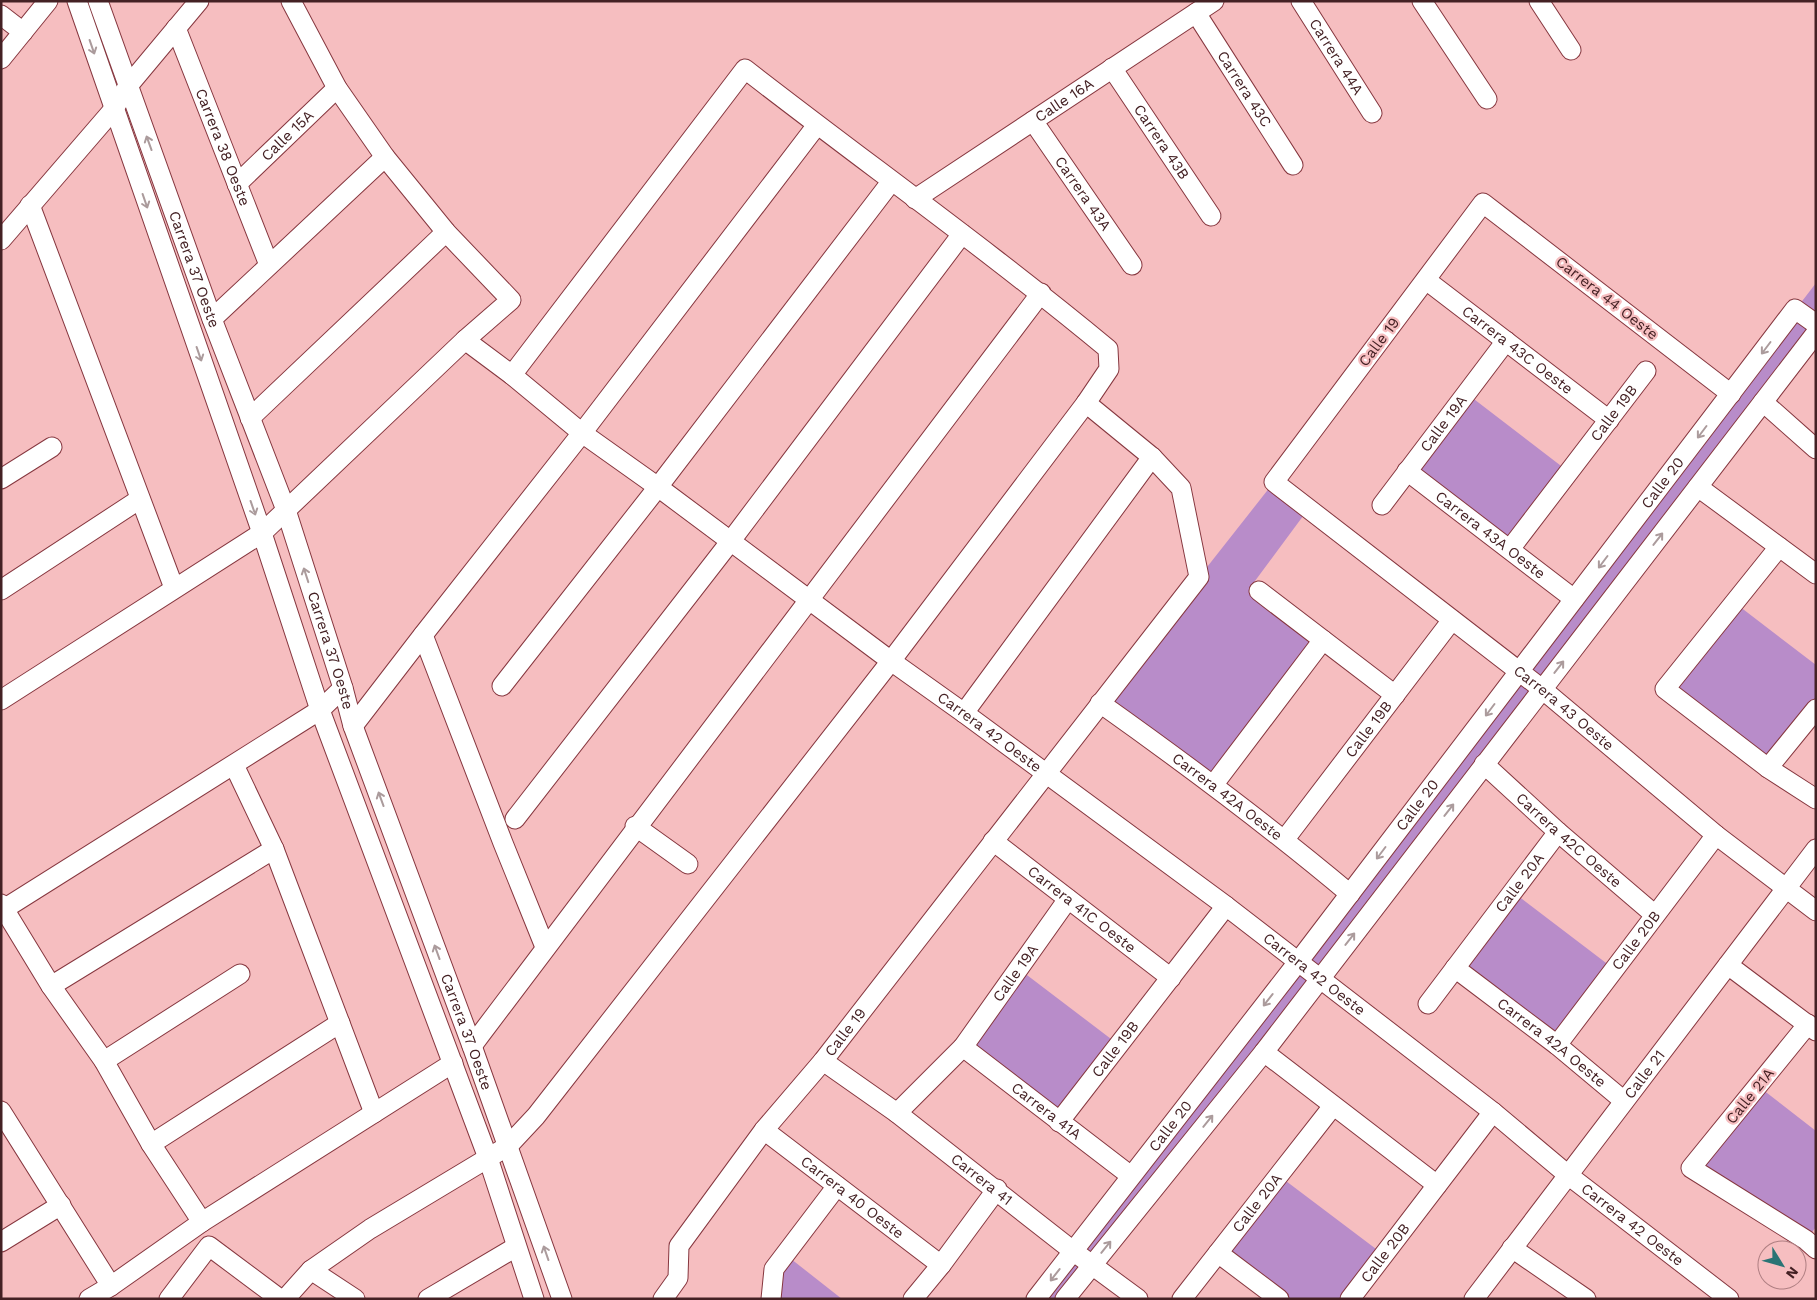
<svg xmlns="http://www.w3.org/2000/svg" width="1817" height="1300" font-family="'Work Sans',sans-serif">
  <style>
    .green { fill: #b88cc9 }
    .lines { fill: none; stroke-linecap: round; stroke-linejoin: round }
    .street-casing { stroke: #86373f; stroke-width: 21 }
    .street { stroke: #fff; stroke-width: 19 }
    .oneway { stroke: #ab9b9c }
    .labels { text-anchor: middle; stroke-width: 4.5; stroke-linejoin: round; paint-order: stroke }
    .street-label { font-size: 15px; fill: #442124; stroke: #f6bec0 }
  </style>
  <rect width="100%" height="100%" fill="#f6bec0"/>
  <!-- green -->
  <path class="green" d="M1816,283V333L1065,1299H1036Z
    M1466,393L1569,472L1510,549L1407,471Z
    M1274,482L1309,508L1252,585L1323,640L1214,784L1100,703Z
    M1735,603L1816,665V709L1768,768L1665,689Z
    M1513,892L1614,969L1557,1045L1455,968Z
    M1019,969L1119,1045L1059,1122L963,1047Z
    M1758,1086L1816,1131V1227L1806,1240L1691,1168Z
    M1278,1175L1384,1255L1350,1299H1279L1218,1253Z
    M786,1255L842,1299H771Z"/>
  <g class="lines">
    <defs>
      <g id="street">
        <path d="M77,1L262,533L320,710L488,1158L534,1299"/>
        <path id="s1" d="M98,1L212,319L286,510L343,688L353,726L472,1046L562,1299"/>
        <path id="s2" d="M1301,1L1372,113"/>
        <path d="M1422,1L1487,99"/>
        <path d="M1539,1L1571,50"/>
        <path id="s3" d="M1196,13L1293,165"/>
        <path d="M1,15L23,32"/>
        <path id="s4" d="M176,28L269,265"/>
        <path d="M1,59L48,1"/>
        <path id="s5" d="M1112,68L1211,216"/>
        <path id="s6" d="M1033,121L1132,265"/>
        <path id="s7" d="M237,184L337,88"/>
        <path id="s8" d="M915,199L1214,1"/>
        <path d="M30,205L174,588"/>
        <path d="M1,240L113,110L128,86L199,1"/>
        <path id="s9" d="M1426,280L1609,420"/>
        <path d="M212,319L385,157"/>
        <path id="s10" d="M465,340L512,375L582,433L658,487L891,661L964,713L1226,906L1493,1112L1568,1175L1729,1299"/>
        <path id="s11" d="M1731,394L1483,203L1274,482L1542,689L1716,835L1816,911"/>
        <path d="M1763,402L1816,449"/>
        <path d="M250,418L446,232"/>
        <path id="s12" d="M1407,471L1574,599"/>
        <path d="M1,479L52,447"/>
        <path d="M1698,487L1816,574"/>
        <path id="s13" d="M1382,505L1506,341"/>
        <path d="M1779,547L1665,689L1768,768L1816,799"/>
        <path id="s14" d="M1510,549L1646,371"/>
        <path d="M1,590L140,499"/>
        <path d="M1259,591L1395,695"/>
        <path d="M423,635L503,843L545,947"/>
        <path d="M502,686L658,487L891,182"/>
        <path d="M1,700L262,533L465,340L511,300L446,232L385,157L337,88L291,1"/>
        <path id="s15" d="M1100,703C1186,764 1269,826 1350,894"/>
        <path d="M964,713L1152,457"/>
        <path d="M353,726L423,635L582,433L817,125"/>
        <path id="s16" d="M1484,764L1558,832L1655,915"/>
        <path d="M234,765L274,849L374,1113"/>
        <path d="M1768,768L1816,709"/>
        <path d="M1214,784L1323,640"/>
        <path d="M515,819L730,542L962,234"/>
        <path d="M635,826L688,864"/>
        <path id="s17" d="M1285,839L1452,620"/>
        <path id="s18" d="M993,841L1171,978"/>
        <path d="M1,904L51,986L104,1061L151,1144L202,1222"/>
        <path d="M4,909L320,710L343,688"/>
        <path d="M1728,965L1816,1031"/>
        <path id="s19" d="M1455,968L1557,1045L1624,1101"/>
        <path d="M51,986L274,849"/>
        <path id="s20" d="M1428,1004L1558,832"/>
        <path d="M1808,1024L1691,1168L1806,1240L1816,1249"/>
        <path id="s21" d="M1557,1045L1716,835"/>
        <path d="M472,1046C660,794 852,545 1041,293"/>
        <path id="s22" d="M963,1047L1131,1176"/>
        <path d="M1264,1052L1437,1185"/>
        <path d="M104,1061L240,974"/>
        <path id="s23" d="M823,1061L897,1113L1073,1251L1138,1299"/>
        <path d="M1,1111L111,1286"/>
        <path id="s24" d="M897,1113L963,1047L1068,899"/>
        <path id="s25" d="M1059,1122L1226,906"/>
        <path id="s26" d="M764,1130L941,1265"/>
        <path d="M151,1144L340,1023"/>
        <path d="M1,1242L61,1205"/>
        <path d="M1512,1248L1586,1299"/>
        <path d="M1218,1253L1279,1299"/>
        <path d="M311,1270L355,1299"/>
        <path d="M89,1299L111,1286L202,1222L453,1063"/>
        <path d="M169,1299L209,1246L280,1299"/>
        <path d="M285,1299L311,1270L370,1229L508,1146L536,1116L891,661L1086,403L1109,369L1108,349C991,252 866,163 745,69L512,375"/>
        <path d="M428,1299L516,1247"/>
        <path id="s27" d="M663,1299L678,1278L679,1246L764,1130L823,1061L1199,577L1181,488L1152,457L1086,403"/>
        <path d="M771,1299L774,1269L837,1186"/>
        <path d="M913,1299L941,1265L997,1189"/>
        <path id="s28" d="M1036,1299L1298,962L1795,309L1816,324"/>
        <path d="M1065,1299L1264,1052L1816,333"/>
        <path id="s29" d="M1182,1299L1333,1106"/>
        <path id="s30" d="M1350,1299L1493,1112"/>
        <path id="s31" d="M1474,1299L1816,849"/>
      </g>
    </defs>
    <!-- street casing -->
    <use href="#street" class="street-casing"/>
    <!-- street -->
    <use href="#street" class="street"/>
  </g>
  <!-- one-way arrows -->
  <defs><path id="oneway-shaft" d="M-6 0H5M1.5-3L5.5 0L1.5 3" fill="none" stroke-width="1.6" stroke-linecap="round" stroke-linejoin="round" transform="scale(1.25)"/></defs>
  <g class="oneway">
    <use href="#oneway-shaft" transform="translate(92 47) rotate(71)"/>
    <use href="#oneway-shaft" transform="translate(149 143) rotate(-110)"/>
    <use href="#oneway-shaft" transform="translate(145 201) rotate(71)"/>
    <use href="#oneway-shaft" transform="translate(1766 348) rotate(127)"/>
    <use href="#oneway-shaft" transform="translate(199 354) rotate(71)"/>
    <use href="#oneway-shaft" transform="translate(1702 432) rotate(127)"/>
    <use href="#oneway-shaft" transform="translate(253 508) rotate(71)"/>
    <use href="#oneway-shaft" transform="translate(1658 539) rotate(-52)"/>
    <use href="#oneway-shaft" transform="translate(1603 562) rotate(127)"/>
    <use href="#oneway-shaft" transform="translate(306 575) rotate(-108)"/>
    <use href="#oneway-shaft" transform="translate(1559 667) rotate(-52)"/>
    <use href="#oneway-shaft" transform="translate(1490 710) rotate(127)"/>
    <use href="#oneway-shaft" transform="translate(381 799) rotate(-110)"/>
    <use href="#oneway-shaft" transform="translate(1449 810) rotate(-52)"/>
    <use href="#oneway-shaft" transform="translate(1381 853) rotate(127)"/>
    <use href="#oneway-shaft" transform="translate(1350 939) rotate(-52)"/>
    <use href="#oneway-shaft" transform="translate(437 952) rotate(-110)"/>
    <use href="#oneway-shaft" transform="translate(1268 1000) rotate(128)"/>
    <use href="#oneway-shaft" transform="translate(1208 1121) rotate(-51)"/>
    <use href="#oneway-shaft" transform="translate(1106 1247) rotate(-51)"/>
    <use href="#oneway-shaft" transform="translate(546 1253) rotate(-109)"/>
    <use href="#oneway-shaft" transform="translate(1055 1275) rotate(128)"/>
  </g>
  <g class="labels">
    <!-- street labels -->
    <g class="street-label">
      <text dy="5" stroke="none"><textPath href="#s2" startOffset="66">Carrera 44A</textPath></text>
      <text dy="5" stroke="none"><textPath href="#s3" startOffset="90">Carrera 43C</textPath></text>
      <text dy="5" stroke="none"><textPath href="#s8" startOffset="179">Calle 16A</textPath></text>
      <text dy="5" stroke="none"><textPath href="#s7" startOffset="70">Calle 15A</textPath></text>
      <text dy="5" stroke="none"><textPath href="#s5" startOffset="89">Carrera 43B</textPath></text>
      <text dy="5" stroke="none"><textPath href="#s4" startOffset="128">Carrera 38 Oeste</textPath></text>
      <text dy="5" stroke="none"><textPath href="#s6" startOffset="88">Carrera 43A</textPath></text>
      <text dy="5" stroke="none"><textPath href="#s1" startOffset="285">Carrera 37 Oeste</textPath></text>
      <text transform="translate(1607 298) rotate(38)" y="5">Carrera 44 Oeste</text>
      <text transform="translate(1379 342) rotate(-53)" y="5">Calle 19</text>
      <text dy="5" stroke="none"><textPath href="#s9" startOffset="115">Carrera 43C Oeste</textPath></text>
      <text dy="5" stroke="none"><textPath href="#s14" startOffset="171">Calle 19B</textPath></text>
      <text dy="5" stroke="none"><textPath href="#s13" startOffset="102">Calle 19A</textPath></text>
      <text dy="5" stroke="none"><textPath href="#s28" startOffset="1029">Calle 20</textPath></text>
      <text dy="5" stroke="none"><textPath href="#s12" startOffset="105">Carrera 43A Oeste</textPath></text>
      <text dy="5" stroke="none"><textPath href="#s1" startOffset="690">Carrera 37 Oeste</textPath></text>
      <text dy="5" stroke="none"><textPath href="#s11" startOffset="1029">Carrera 43 Oeste</textPath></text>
      <text dy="5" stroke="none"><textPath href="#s17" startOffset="138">Calle 19B</textPath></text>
      <text dy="5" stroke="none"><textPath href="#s10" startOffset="655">Carrera 42 Oeste</textPath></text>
      <text dy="5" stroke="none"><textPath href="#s15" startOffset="158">Carrera 42A Oeste</textPath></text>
      <text dy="5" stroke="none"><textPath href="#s28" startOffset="624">Calle 20</textPath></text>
      <text dy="5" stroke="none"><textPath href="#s16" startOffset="114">Carrera 42C Oeste</textPath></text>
      <text dy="5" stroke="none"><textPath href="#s20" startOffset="152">Calle 20A</textPath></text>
      <text dy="5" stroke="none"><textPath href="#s18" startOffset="112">Carrera 41C Oeste</textPath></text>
      <text dy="5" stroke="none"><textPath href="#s21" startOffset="131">Calle 20B</textPath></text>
      <text dy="5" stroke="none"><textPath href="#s24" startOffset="184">Calle 19A</textPath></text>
      <text dy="5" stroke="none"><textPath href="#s10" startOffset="1060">Carrera 42 Oeste</textPath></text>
      <text dy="5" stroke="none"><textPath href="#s1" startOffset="1095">Carrera 37 Oeste</textPath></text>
      <text dy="5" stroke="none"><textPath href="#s27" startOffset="329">Calle 19</textPath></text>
      <text dy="5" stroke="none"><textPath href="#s19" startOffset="122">Carrera 42A Oeste</textPath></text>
      <text dy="5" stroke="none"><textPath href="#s25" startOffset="92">Calle 19B</textPath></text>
      <text dy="5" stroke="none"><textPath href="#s31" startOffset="282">Calle 21</textPath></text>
      <text transform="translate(1750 1096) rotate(-51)" y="5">Calle 21A</text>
      <text dy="5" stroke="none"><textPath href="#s22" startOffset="105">Carrera 41A</textPath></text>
      <text dy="5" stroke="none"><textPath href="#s28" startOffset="219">Calle 20</textPath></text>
      <text dy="5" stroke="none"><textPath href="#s23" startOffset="198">Carrera 41</textPath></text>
      <text dy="5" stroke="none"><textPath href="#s26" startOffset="111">Carrera 40 Oeste</textPath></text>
      <text dy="5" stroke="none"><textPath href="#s29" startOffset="122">Calle 20A</textPath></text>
      <text dy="5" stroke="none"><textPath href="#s10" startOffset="1465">Carrera 42 Oeste</textPath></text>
      <text dy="5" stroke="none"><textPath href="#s30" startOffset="58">Calle 20B</textPath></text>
    </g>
  </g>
  <!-- border -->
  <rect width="1817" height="1300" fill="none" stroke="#442124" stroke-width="5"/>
  <!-- north arrow -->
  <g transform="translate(1782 1265) rotate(127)"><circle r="24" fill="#f6bec0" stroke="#af7f82"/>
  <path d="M0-4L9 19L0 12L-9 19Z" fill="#2a7475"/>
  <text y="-8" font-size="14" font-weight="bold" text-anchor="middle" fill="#442124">N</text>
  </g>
</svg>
